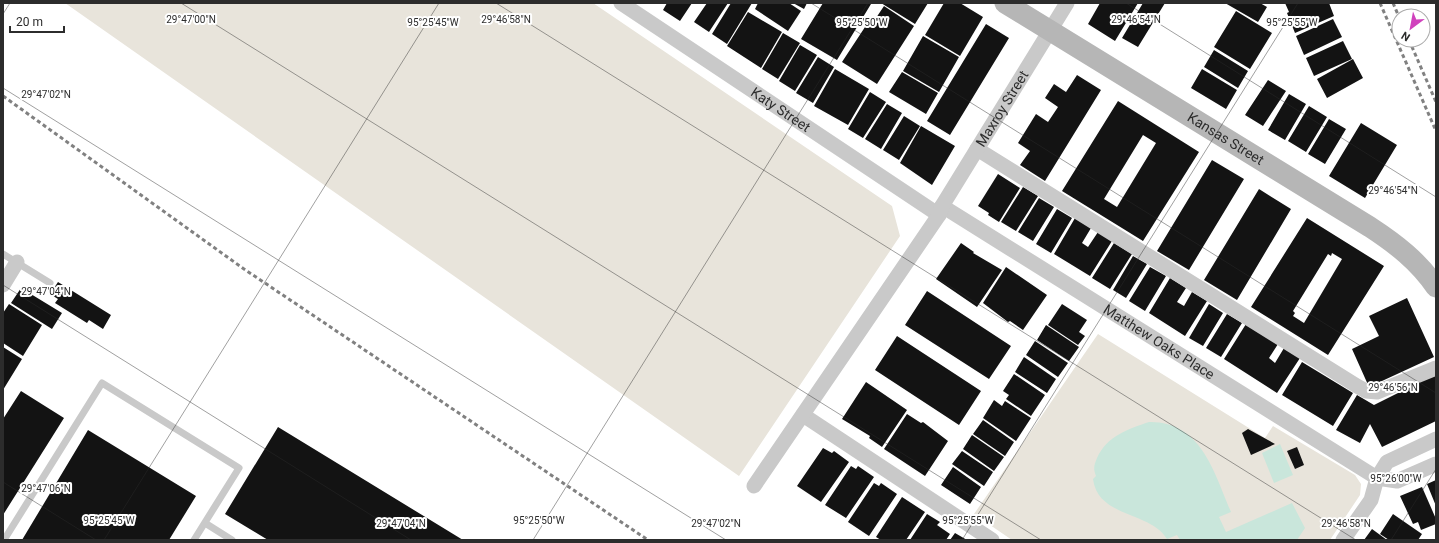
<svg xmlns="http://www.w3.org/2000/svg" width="1439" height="543" font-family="Roboto,sans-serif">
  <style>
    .green { fill: #e8e4db }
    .water { fill: #c9e6db }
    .building { fill: #131313; fill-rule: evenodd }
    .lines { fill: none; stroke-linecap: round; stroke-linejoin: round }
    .lane { stroke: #c9c9c9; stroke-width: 7 }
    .street { stroke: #c9c9c9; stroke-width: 15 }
    .secondary { stroke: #b6b6b6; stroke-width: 21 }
    .rail { stroke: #818181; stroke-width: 3; stroke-dasharray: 4 3; stroke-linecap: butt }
    .ticks { fill: none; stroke: #2c2c2c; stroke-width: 1; stroke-opacity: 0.45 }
    .labels { text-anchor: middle; stroke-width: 4; stroke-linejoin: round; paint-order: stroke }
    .street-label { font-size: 14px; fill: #2c2c2c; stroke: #fff }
    .ticks-label { font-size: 10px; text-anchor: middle; fill: #2c2c2c; stroke: #fff; stroke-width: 4; stroke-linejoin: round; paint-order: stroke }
  </style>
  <rect width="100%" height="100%" fill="#fff"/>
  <!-- green -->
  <path class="green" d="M65,3H593L892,206L900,236L739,476Z
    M1098,334L1265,438L1273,426L1355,475L1361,484L1360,495L1330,540H1012L974,514Z"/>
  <!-- water -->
  <path class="water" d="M1149,422C1201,421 1214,472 1231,512L1219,517L1226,532L1292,503L1305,528L1297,540H1180L1177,535L1167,539C1150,511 1098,518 1093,479L1096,476C1093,469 1094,465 1097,458C1107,436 1128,429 1149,422Z
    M1280,444L1293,475L1274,483L1262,453Z"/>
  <!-- building -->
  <path class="building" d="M667,3H692L680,21L663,10Z
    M707,3H728L709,32L694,22Z
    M731,3H752L727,44L712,34Z
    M758,3H789L801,11L788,31L755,9Z
    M793,3H807L804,9Z
    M823,3L871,4L837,60L801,39Z
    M881,3H928L915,24Z
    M944,3H960L983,17L960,56L925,35Z
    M1100,3H1138L1115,41L1088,24Z
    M1143,3H1165L1138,47L1122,38Z
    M1225,3H1260L1267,7L1258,22Z
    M1285,3H1329L1334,16L1295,33L1287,13L1289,12Z
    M884,6L914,26L877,84L842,62L867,24L870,27Z
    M1236,11L1272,33L1250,69L1214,47Z
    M748,12L782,32L761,68L727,46Z
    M1333,19L1342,37L1304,55L1296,36Z
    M986,24L1009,38L950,135L927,121Z
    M783,33L800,43L778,79L762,69Z
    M923,36L959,57L939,92L903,71Z
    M1343,41L1352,59L1314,76L1306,58Z
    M800,45L817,55L795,91L779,81Z
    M1214,50L1248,71L1238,88L1204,67Z
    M818,57L834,67L813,103L796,93Z
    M1353,59L1363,78L1327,98L1317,79Z
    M835,69L869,89L848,125L814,106Z
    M1202,69L1237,90L1226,109L1191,88Z
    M902,72L938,93L926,114L889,92Z
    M1077,75L1101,90L1045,181L1020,165L1030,151L1018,143L1036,114L1048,122L1058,107L1045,98L1054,84L1066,92Z
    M1268,80L1286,91L1263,126L1245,115Z
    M870,92L886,102L863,138L848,129Z
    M1289,94L1306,104L1285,140L1268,130Z
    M1118,101L1199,152L1143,241L1062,191ZM1143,135L1156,143L1117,207L1104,199Z
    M887,104L902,113L881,149L865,139Z
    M1309,106L1327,117L1306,152L1288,141Z
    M904,116L920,126L899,160L883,150Z
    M1329,119L1346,129L1325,164L1308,154Z
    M1361,123L1397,145L1365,198L1329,176Z
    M921,126L955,146L932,185L900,163Z
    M1212,160L1244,179L1189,270L1157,251Z
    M998,174L1020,188L999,222L988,215L989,213L978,206Z
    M1023,187L1038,196L1016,231L1001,222Z
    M1259,189L1291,209L1237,300L1204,280Z
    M1039,198L1054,207L1033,241L1018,232Z
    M1057,209L1072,218L1051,253L1036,244Z
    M1075,218L1091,228L1082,243L1088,247L1098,232L1112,241L1090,276L1054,254Z
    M1307,218L1384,266L1328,355L1251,307ZM1332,253L1342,259L1304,323L1293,316L1295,313L1293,311L1328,254L1331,256Z
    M961,243L974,252L973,253L1002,270L977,307L936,279Z
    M1114,243L1132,254L1110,289L1092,278Z
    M1133,256L1147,264L1126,298L1113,290Z
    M1006,267L1047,295L1023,330L1010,321L1008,322L983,303Z
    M1150,267L1166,276L1145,311L1129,301Z
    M1170,278L1186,288L1177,302L1184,306L1192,292L1207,301L1185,336L1149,313Z
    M58,282L111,315L103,329L89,320L87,323L55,303L58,299L50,294Z
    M21,288L62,313L52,329L11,303Z
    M927,291L1011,346L989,379L905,325Z
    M1407,298L1434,357L1369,387L1352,349L1379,336L1369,316Z
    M9,304L42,325L23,356L3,343V313Z
    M1062,304L1087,320L1079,332L1085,336L1078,345L1048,325Z
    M1209,304L1223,313L1203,346L1189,338Z
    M1227,314L1242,323L1221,357L1206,348Z
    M1246,324L1278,344L1269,358L1275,363L1284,348L1300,358L1277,393L1224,359Z
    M1046,325L1079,347L1069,361L1037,340Z
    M897,336L981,391L959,425L875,370Z
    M1035,341L1068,363L1058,377L1026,355Z
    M3,347L22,359L3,390Z
    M1024,357L1056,379L1047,393L1015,372Z
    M1302,362L1353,393L1333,426L1282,395Z
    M1014,374L1045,395L1031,416L1006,399L1009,395L1003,391Z
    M1436,374V421L1382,447L1370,424L1360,443L1336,430L1357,395L1374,405Z
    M866,382L907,410L882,447L869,438L870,436L842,419Z
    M21,391L64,418L3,515V419Z
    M994,400L1002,406L1005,401L1031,418L1016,441L983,418Z
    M907,414L921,423L923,422L948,441L925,476L884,449Z
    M983,420L1014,442L1005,456L973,434Z
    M278,427L463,540H268L225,514Z
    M1248,429L1275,444L1251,455L1242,433Z
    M88,430L196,496L169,540H22Z
    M972,435L1004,457L994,471L963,449Z
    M1297,447L1304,465L1295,469L1287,451Z
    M823,448L832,453L834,451L849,462L821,502L797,486Z
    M962,451L993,472L984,486L952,464Z
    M851,466L856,469L858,466L874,477L846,518L825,505Z
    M953,467L981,487L970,504L941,485Z
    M1436,480V506L1427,484Z
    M874,483L879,486L881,483L897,494L869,536L848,522Z
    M1422,487L1436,519V524L1421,530L1418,522L1413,524L1400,496Z
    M902,497L925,512L906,540H881L876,537Z
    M927,514L940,522L937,525L950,534L946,540H910Z
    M1393,514L1422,534L1418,540H1389L1380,534Z
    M1372,529L1387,540H1364Z
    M955,533L967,540H950Z"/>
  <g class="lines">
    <!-- lane -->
    <path class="lane" d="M3,254L50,283
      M205,523L232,540
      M4,540L102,383L239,468L194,540"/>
    <!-- street -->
    <g class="street">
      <path id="s1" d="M621,3L939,215"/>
      <path d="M977,149L1357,386L1366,391L1377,392L1436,368"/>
      <path id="s2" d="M942,206L1377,478L1397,481L1436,464"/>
      <path d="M3,285L17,262"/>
      <path d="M803,415L992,540"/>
      <path id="s3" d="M754,486L939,215L942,206L1067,3"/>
      <path d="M1343,540L1371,500L1377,478L1387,462L1436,439"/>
    </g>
    <!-- secondary -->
    <path class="secondary" id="s4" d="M1005,3L1370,227C1396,244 1418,261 1436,287"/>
    <!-- rail -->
    <path class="rail" d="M1380,3L1436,131
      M1393,3L1399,17
      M1409,40L1436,102
      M3,96L244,269L648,540"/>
  </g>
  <!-- ticks -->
  <path class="ticks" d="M181,3L1041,540M496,3L1356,540M811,3L1436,393M1126,3L1436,197M3,14L10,3M3,88L726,540M3,285L411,540M3,482L96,540M104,540L439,3M533,540L868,3M962,540L1298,3M1391,540L1436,469"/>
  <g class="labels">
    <!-- street labels -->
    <g class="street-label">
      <text dy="5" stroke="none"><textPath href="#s1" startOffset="192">Katy Street</textPath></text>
      <text dy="5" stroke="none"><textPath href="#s3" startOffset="452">Maxroy Street</textPath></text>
      <text dy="5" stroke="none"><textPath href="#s4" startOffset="259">Kansas Street</textPath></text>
      <text dy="5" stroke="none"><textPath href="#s2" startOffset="256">Matthew Oaks Place</textPath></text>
    </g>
  </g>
  <g class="ticks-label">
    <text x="191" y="23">29°47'00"N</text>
    <text x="506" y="23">29°46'58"N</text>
    <text x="1136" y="23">29°46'54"N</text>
    <text x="433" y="26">95°25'45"W</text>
    <text x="862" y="26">95°25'50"W</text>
    <text x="1292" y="26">95°25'55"W</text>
    <text x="46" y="98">29°47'02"N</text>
    <text x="1393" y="194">29°46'54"N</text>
    <text x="46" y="295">29°47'04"N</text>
    <text x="1393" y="391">29°46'56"N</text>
    <text x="1396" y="482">95°26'00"W</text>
    <text x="46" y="492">29°47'06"N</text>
    <text x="109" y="524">95°25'45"W</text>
    <text x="539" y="524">95°25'50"W</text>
    <text x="968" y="524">95°25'55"W</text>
    <text x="401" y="527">29°47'04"N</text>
    <text x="716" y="527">29°47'02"N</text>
    <text x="1346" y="527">29°46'58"N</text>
  </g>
  <!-- border -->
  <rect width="1439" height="543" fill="none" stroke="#2c2c2c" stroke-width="8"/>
  <!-- north arrow -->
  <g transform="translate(1411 28) rotate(212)"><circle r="19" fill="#ffffff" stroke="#ababab"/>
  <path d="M0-3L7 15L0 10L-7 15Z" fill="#d042bd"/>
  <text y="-6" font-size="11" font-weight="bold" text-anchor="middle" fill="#2c2c2c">N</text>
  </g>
  <!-- scale -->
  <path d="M10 26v6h54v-6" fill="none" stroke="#2c2c2c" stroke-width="2"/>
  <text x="16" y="26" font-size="12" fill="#2c2c2c" stroke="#ffffff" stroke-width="3" paint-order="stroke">20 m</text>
</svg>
